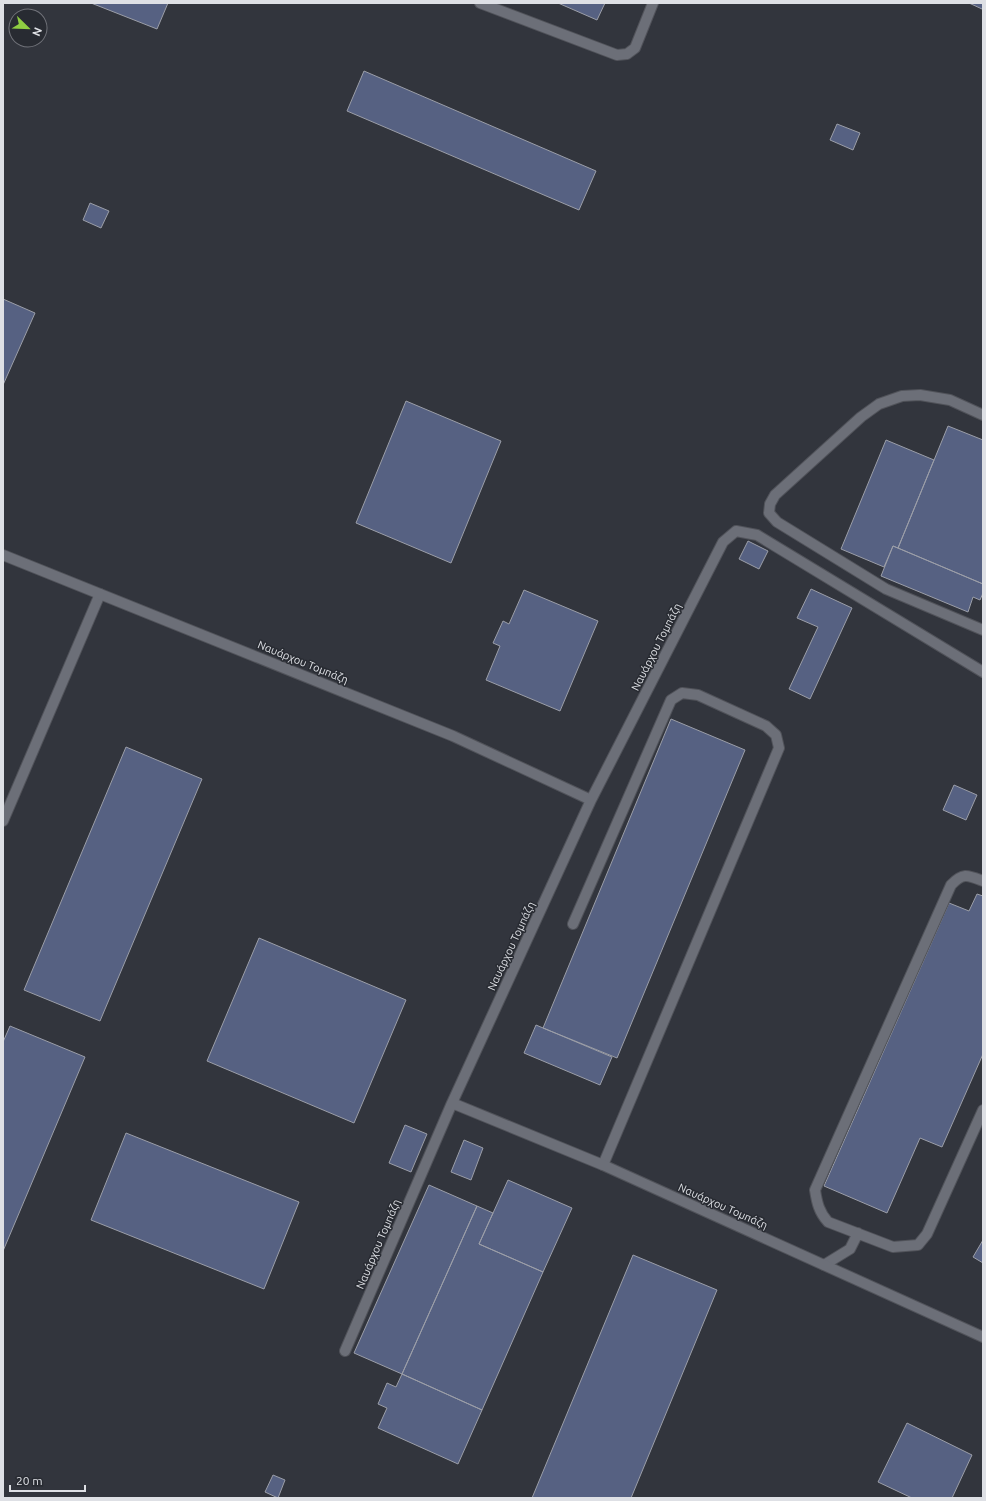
<svg xmlns="http://www.w3.org/2000/svg" width="986" height="1501" font-family="Ubuntu,sans-serif">
  <style>
    .building { fill: #566182; stroke: #9b9ea8 }
    .lines { fill: none; stroke-linecap: round; stroke-linejoin: round }
    .service-casing { stroke: #51535a; stroke-width: 12 }
    .minor-casing { stroke: #51535a; stroke-width: 12 }
    .service { stroke: #6c6f78; stroke-width: 10 }
    .minor { stroke: #6c6f78; stroke-width: 10 }
    .labels { text-anchor: middle; stroke-width: 3; stroke-linejoin: round; paint-order: stroke }
    .street-label { font-size: 11px; fill: #dee0e5; stroke: #282b32 }
  </style>
  <rect width="100%" height="100%" fill="#32353d"/>
  <!-- building -->
  <path class="building" d="M91,3H168L157,29Z
    M558,3H605L597,20Z
    M969,3H983V8L982,9Z
    M364,71L596,171L579,210L347,111Z
    M837,124L860,133L853,150L830,140Z
    M90,203L109,211L101,228L83,220Z
    M3,299L35,313L3,385Z
    M406,401L501,441L451,563L356,523Z
    M948,426L983,440V584L898,548Z
    M886,440L934,460L898,548L893,546L884,567L841,549Z
    M748,541L768,551L759,569L739,559Z
    M893,546L983,584V593L980,600L973,597L968,612L881,576Z
    M811,589L852,608L810,699L789,689L818,627L797,618Z
    M524,590L598,621L560,711L486,680L500,646L493,643L503,621L509,624Z
    M671,719L745,750L617,1058L543,1028Z
    M126,747L202,779L100,1021L24,990Z
    M954,785L977,795L966,820L943,810Z
    M977,894L983,896V1054L942,1147L920,1138L887,1213L824,1186L949,903L969,911Z
    M259,938L406,1000L354,1123L207,1061Z
    M536,1025L612,1057L600,1085L524,1053Z
    M10,1026L85,1057L3,1251V1042Z
    M405,1125L427,1134L411,1172L389,1163Z
    M126,1133L299,1202L264,1289L91,1220Z
    M464,1140L483,1148L471,1180L451,1172Z
    M508,1180L572,1208L543,1272L479,1244Z
    M429,1185L477,1206L402,1374L354,1353Z
    M477,1206L493,1213L479,1244L543,1272L482,1410L402,1374Z
    M983,1240V1263L973,1257Z
    M633,1255L717,1290L631,1498H532Z
    M402,1374L482,1410L458,1464L378,1428L387,1408L378,1404L387,1383L396,1387Z
    M907,1423L972,1455L952,1498H912L878,1482Z
    M273,1475L285,1480L278,1498L265,1492Z"/>
  <g class="lines">
    <defs>
      <path id="service" d="M480,3L617,55L627,54L635,48L653,3
        M983,415L950,400L920,395L902,396L879,404L861,417L775,495L770,504L769,513L777,522L886,589L983,630
        M3,821L100,594
        M983,881C968,875 963,872 951,885L815,1190C817,1203 819,1212 828,1222L893,1247L918,1245L927,1234L983,1110
        M573,924L671,700L682,693L698,695L766,726L776,735L779,748L603,1165
        M824,1265L850,1249L858,1233"/>
      <path id="minor" d="M3,555L453,736L591,800
        M452,1103L603,1165L983,1337
        M345,1351L452,1103L591,800L723,542L736,531L757,535L983,672"/>
    </defs>
    <!-- service casing -->
    <use href="#service" class="service-casing"/>
    <!-- minor casing -->
    <use href="#minor" class="minor-casing"/>
    <!-- service -->
    <use href="#service" class="service"/>
    <!-- minor -->
    <use href="#minor" class="minor"/>
  </g>
  <g class="labels">
    <!-- street labels -->
    <g class="street-label">
      <text transform="translate(656 647) rotate(-63)" y="4">Ναυάρχου Τομπάζη</text>
      <text transform="translate(303 662) rotate(22)" y="4">Ναυάρχου Τομπάζη</text>
      <text transform="translate(511 946) rotate(-65)" y="4">Ναυάρχου Τομπάζη</text>
      <text transform="translate(723 1206) rotate(24)" y="4">Ναυάρχου Τομπάζη</text>
      <text transform="translate(378 1244) rotate(-67)" y="4">Ναυάρχου Τομπάζη</text>
    </g>
  </g>
  <!-- border -->
  <rect width="986" height="1501" fill="none" stroke="#dee0e5" stroke-width="8"/>
  <!-- north arrow -->
  <g transform="translate(28 28) rotate(113)"><circle r="19" fill="#282b32" stroke="#71737a"/>
  <path d="M0-3L7 15L0 10L-7 15Z" fill="#8fcd42"/>
  <text y="-6" font-size="11" font-weight="bold" text-anchor="middle" fill="#dee0e5">N</text>
  </g>
  <!-- scale -->
  <path d="M10 1485v6h75v-6" fill="none" stroke="#dee0e5" stroke-width="2"/>
  <text x="16" y="1485" font-size="12" fill="#dee0e5" stroke="#282b32" stroke-width="3" paint-order="stroke">20 m</text>
</svg>
